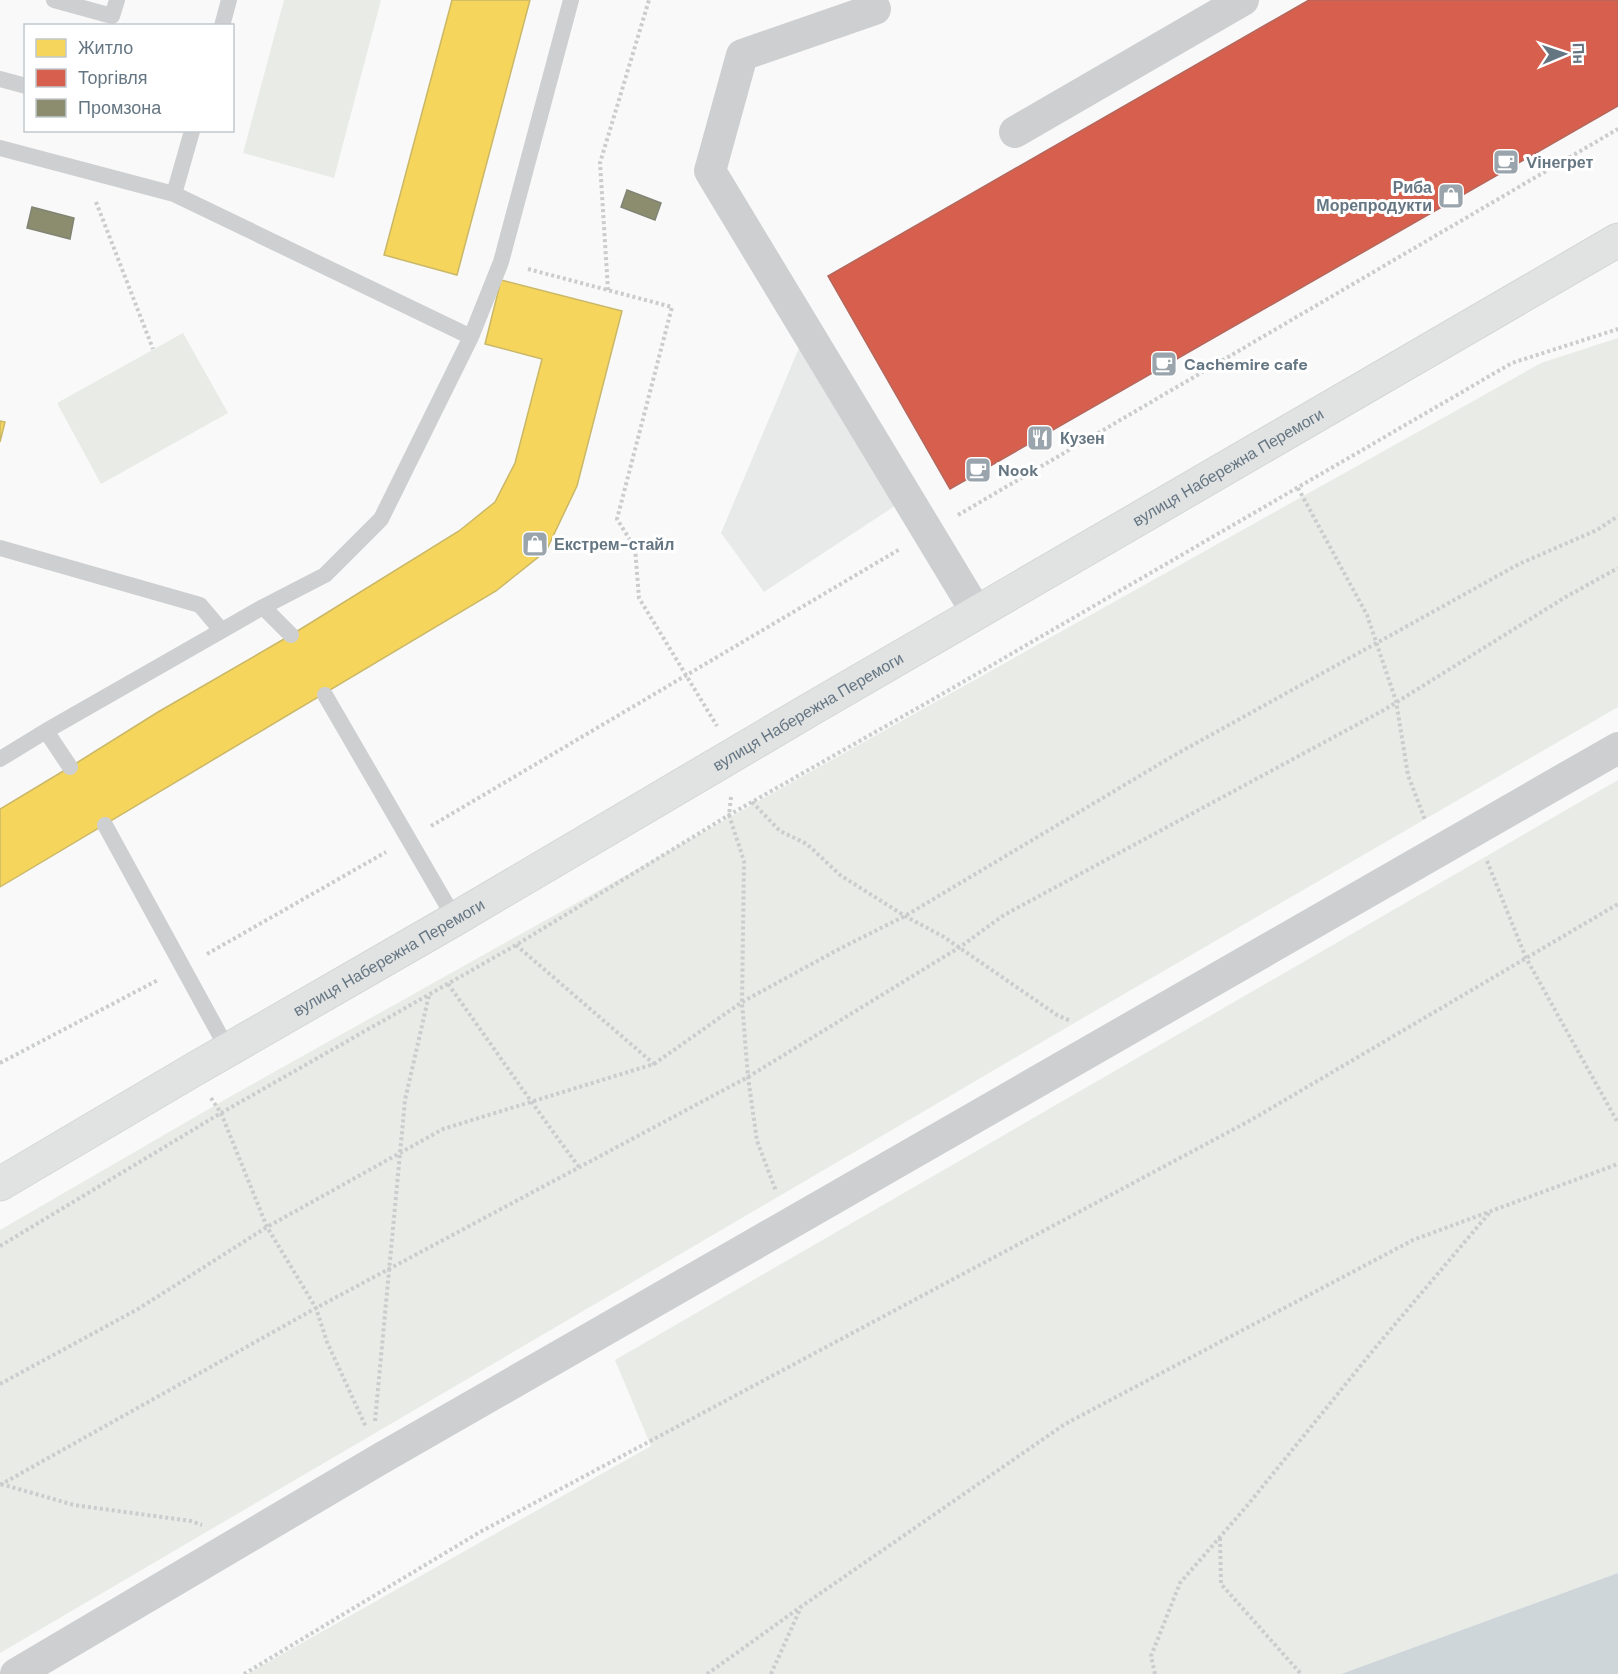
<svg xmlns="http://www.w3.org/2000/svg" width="1618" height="1674" font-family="'DM Sans',sans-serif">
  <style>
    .built { fill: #e8e9e9 }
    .green { fill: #e8ebe6 }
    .water { fill: #ced6d9 }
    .homes { fill: #f6d55c; stroke: #cab868; stroke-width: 1.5 }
    .shops { fill: #d6604d; stroke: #b4675d; stroke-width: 1.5 }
    .industry { fill: #8c8c6e; stroke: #808574; stroke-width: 1.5 }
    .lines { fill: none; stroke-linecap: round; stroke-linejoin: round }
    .primary-casing { stroke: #d5d6d7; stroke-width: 35 }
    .path { stroke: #cbcccd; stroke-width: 4; stroke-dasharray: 3 3; stroke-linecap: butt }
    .lane { stroke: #cecfd0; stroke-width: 16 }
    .street { stroke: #cecfd0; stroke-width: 32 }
    .primary { stroke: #e1e2e2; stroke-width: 33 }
    .labels { text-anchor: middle; stroke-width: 6; stroke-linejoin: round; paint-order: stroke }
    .poi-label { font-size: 16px; font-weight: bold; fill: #657683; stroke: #fff; text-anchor: start }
    .street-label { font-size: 16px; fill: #657683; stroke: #fff }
  </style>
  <rect width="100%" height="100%" fill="#f9f9f9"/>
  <!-- built -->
  <path class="built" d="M801,343L901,502L764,592L721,533Z"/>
  <!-- green -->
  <path class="green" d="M284,0H381L334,178L243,153Z
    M183,333L228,413L101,484L57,403Z
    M1618,338V707L1088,1015L0,1653V1230L226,1099L1541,363Z
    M1618,780V1573L1341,1674H247L651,1446L615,1360Z"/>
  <!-- water -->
  <path class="water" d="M1618,1573V1674H1341Z"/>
  <!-- homes -->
  <path class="homes" d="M452,0H530L457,275L384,255Z
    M1343,0H1361L1462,177L1389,220L1283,34Z
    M1540,0H1618V89L1597,101Z
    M1143,114L1249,299L1175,342L1070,156Z
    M912,246L1018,431L944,473L839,288Z
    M501,280L622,311L577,486L546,551L496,591L0,887V809L70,767L158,712L291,635L459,531L495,502L515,463L542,359L485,344Z
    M0,421L5,422L0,442Z"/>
  <!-- shops -->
  <path class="shops" d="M1309,0H1618V106L950,489L828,276Z"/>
  <!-- industry -->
  <path class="industry" d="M627,190L661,203L655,220L621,207Z
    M32,207L74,218L70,239L27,228Z"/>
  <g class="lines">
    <defs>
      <g id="primary">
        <path id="s1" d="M0,1184L193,1070L455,919L811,709L1618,240"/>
      </g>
    </defs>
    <!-- primary casing -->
    <use href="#primary" class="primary-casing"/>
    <!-- path -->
    <path class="path" d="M96,202L153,349
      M528,269L672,307L617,519L635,548L639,598L717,726
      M608,290L600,163L649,0
      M1298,488L1367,615L1396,701L1408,775L1425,820
      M958,515L1618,129
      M731,797L729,815L744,861L742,1002L748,1077L757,1141L776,1191
      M752,802L780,831L807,844L840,875L905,916L944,937L1057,1015L1071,1021
      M431,826L900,549
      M1487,861L1526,958L1618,1123
      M516,945L654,1064
      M207,954L386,852
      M448,984C492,1045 534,1107 579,1167
      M0,1063L158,980
      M211,1098L221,1113L267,1227L316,1308L327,1342L366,1427
      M0,1246L221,1113L516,945L729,815L937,697L1512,363L1618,329
      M0,1384L138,1309L267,1227L443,1129L654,1064L742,1002L841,948L905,916L1173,756L1519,564L1597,530L1618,516
      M375,1421L405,1100L429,995
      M1,1484L74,1505L191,1521L202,1525
      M0,1485L316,1308L748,1077L960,947L1004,915L1384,710L1564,598L1618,568
      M1220,1538L1221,1584L1301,1674
      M244,1674L480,1532L1251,1120L1618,904
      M707,1674L802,1606L1065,1424L1413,1240L1618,1164
      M771,1674L801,1607
      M1155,1674L1151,1656L1180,1583L1246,1507L1375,1348L1490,1212"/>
    <!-- lane -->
    <path class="lane" d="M54,0L112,16L117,0
      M222,26L229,0
      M0,79L26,86
      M0,148L174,194L471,337L501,262L571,0
      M174,194L192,131
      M0,548L200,605L221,630
      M291,635L263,607L325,575L381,519L471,337
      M325,695L455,919
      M46,731L263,607
      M0,759L46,731L70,767
      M105,825L228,1050"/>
    <!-- street -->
    <path class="street" d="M875,9L742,55L710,171L977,613
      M1015,132L1243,0
      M16,1674L380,1459L1618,748"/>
    <!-- primary -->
    <use href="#primary" class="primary"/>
  </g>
  <!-- icons -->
  <defs>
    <symbol id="cafe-square" viewBox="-11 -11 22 22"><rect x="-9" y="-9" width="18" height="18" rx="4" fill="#99a4ac" stroke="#fff"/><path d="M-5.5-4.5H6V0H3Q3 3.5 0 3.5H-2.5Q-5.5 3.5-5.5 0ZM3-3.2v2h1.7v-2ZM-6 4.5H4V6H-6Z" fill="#fff"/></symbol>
    <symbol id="shop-square" viewBox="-11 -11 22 22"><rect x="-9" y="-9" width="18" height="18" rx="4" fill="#99a4ac" stroke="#fff"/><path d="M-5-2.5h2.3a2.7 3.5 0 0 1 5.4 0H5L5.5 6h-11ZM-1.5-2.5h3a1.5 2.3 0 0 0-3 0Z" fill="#fff"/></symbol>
    <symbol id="restaurant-square" viewBox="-11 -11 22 22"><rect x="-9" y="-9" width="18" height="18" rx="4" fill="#99a4ac" stroke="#fff"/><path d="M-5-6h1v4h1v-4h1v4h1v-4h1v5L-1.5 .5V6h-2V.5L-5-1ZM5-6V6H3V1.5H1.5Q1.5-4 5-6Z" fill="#fff"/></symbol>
  </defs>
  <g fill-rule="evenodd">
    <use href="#cafe-square" x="1491" y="147" width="30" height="30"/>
    <use href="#shop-square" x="1436" y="181" width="30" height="30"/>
    <use href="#cafe-square" x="1149" y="349" width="30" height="30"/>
    <use href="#restaurant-square" x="1025" y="423" width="30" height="30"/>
    <use href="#cafe-square" x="963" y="455" width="30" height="30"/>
    <use href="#shop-square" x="520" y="529" width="30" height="30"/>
  </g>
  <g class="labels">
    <!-- poi labels -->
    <g class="poi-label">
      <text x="1526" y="168">Vінегрет</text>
      <text x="1432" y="193" text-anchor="end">Риба<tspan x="1432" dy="18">Морепродукти</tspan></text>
      <text x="1184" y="370">Cachemire cafe</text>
      <text x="1060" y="444">Кузен</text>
      <text x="998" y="476">Nook</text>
      <text x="554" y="550">Екстрем-стайл</text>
    </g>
    <!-- street labels -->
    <g class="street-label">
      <text dy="6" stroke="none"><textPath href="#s1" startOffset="1422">вулиця Набережна Перемоги</textPath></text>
      <text dy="6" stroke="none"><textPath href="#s1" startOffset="936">вулиця Набережна Перемоги</textPath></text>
      <text dy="6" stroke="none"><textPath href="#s1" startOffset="450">вулиця Набережна Перемоги</textPath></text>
    </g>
  </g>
  <!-- legend -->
  <rect x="24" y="24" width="210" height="108" fill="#ffffff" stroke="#c1c8cd" stroke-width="1.5"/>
  <rect x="36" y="39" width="30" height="18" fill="#f6d55c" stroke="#c1c8cd" stroke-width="1.5"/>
  <text x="78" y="54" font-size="18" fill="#657683">Житло</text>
  <rect x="36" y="69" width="30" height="18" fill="#d6604d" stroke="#c1c8cd" stroke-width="1.5"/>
  <text x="78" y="84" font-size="18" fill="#657683">Торгівля</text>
  <rect x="36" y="99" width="30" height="18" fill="#8c8c6e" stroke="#c1c8cd" stroke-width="1.5"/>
  <text x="78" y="114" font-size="18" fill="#657683">Промзона</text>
  <!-- north arrow -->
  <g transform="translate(1564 54) rotate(88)" stroke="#ffffff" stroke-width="4.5" paint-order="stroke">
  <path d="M0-4.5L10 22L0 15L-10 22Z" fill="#657683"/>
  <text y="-9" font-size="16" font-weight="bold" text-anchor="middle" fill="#657683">Пн</text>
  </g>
</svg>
